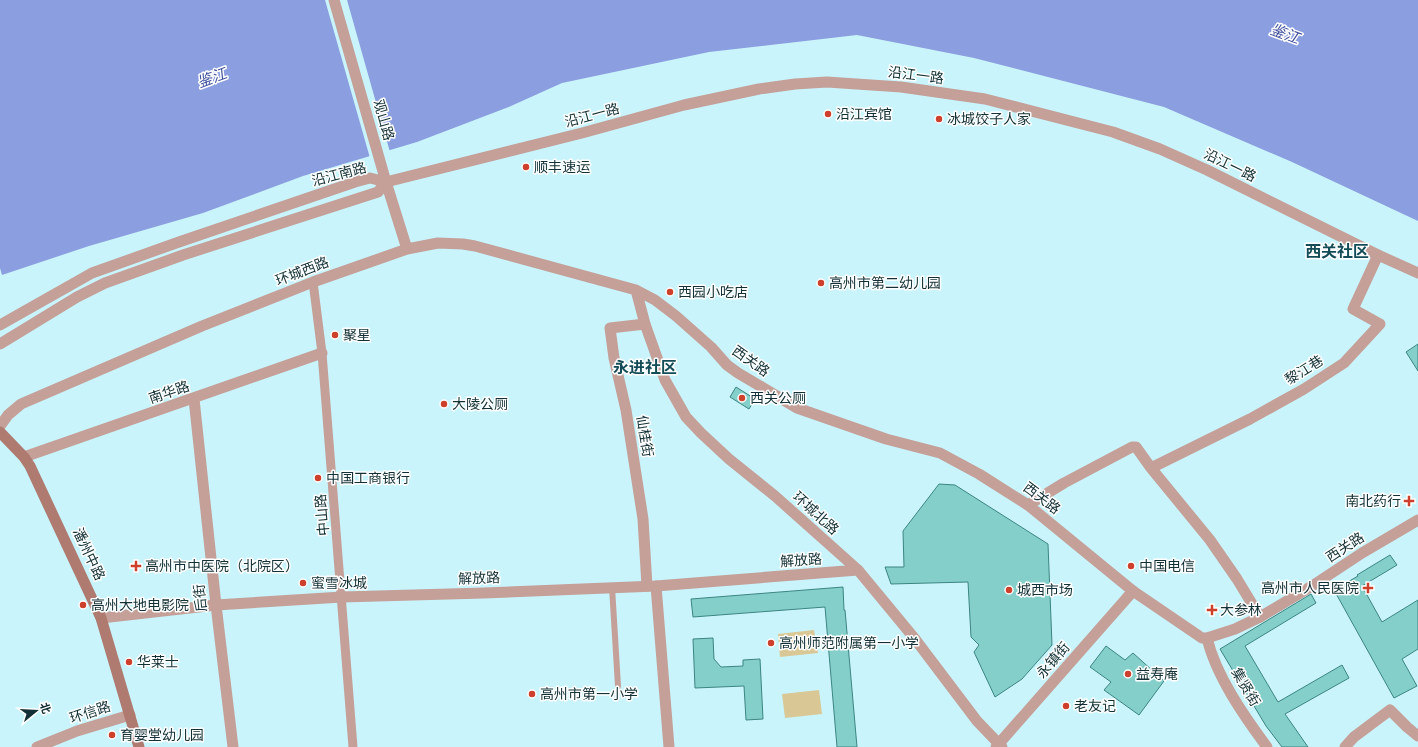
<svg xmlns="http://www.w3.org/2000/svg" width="1418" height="747" font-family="'Work Sans','Noto Sans SC',sans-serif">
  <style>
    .green { fill: #d9c895 }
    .water { fill: #8b9edf }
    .pier { fill: #caf4fc }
    .building { fill: #85cfcb; stroke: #3b8582 }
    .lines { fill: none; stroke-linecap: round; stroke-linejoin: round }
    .service { stroke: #c4a099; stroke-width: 6 }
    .pedestrian { stroke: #c4a099; stroke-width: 9 }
    .minor { stroke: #c4a099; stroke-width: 11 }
    .tertiary { stroke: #c4a099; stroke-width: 11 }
    .secondary { stroke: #af7b71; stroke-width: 11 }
    .poi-dot { fill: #cd412c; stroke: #fff; stroke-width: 1.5 }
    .labels { text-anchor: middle; stroke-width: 3; stroke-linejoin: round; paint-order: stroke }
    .street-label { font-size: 14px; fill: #123035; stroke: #fff }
    .poi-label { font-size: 14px; fill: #123035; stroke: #fff; text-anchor: start }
    .water-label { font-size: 15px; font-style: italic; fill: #3e4f9d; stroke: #fff }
    .quarter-label { font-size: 16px; font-weight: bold; fill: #134c56; stroke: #fff }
  </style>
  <rect width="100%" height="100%" fill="#caf4fc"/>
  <!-- green -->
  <path class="green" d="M814,630L818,653L780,657L778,634Z
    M819,690L822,714L785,718L782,694Z"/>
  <!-- water -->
  <path class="water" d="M0,0H1418V221L1292,162L1164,107L974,58L857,35L709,52L562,83L511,106L417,142L303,176L203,213L89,246L2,275L0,268Z"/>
  <!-- pier -->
  <path class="pier" d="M325,0H347L390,152L370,158Z"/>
  <!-- building -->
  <path class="building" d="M1418,344V371L1406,352Z
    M736,387L755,399L749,409L730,397Z
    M939,484L955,485L1048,544L1052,645L1022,679L995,697L974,652L979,645L971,637L968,582L891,584L885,567H904L903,531Z
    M1390,555L1397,565L1362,586L1382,622L1418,600V649L1402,659L1417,686L1394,698L1334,590L1358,576L1357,575Z
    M843,587L844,610H845L857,747H837L825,607L693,617L691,599Z
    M1311,594L1316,603L1245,646L1278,702L1342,665L1349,678L1285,714L1308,747H1282L1266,726L1220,649Z
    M713,638L714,659L721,667L743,666V660L760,659L763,719L746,720L744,686L695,688L693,639Z
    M1106,646L1125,660L1133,653L1164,681L1139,715L1104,690L1111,682L1090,667Z"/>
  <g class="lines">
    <!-- service -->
    <path class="service" d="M612,587L618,686"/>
    <!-- pedestrian -->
    <path class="pedestrian" d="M313,282L322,353L353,747"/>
    <!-- minor -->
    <path class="minor" d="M645,324L610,328L614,358L626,410L643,519L647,586
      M194,399L216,605L233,747
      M24,457L322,353
      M1151,468L1250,419L1304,389L1344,363L1380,324L1353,309L1378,255
      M1028,505L1064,483L1132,447H1136L1151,468L1210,540L1237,579L1260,617
      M656,586L669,747
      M1207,638C1216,676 1244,716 1267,747
      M996,747L1133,591
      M1345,747L1354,737L1390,710L1407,727L1418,736"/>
    <!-- tertiary -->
    <path class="tertiary" d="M334,0L386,182L407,249
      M636,290L645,324L665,380L686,417L701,433L729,459L775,496L858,570L915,639L977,721L1002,747
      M0,325L92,273L179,242L355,182L370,178L386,182L582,133L684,105L759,89L795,84L827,82L901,87L985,99L1113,132L1160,149L1207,170L1378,255L1418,273
      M0,344L77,297L105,283L183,255L378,192L386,182
      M0,426L8,415L21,404L202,326L313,282L407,249L438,243L463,244L475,246L636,290L655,300L676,316L711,347L727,365L738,373L797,408L886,439L940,453L979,474L1028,505L1133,591L1202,638H1207L1235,629L1260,617L1312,586L1362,553L1418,520
      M101,618L216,605L342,597L484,593L656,586L858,570
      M37,747L77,731L130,715"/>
    <!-- secondary -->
    <path class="secondary" d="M0,432L24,457L30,466L101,618L139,747"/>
  </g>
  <!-- markers -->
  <g class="poi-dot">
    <circle cx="828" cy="114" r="4"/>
    <circle cx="939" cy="119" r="4"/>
    <circle cx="526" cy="167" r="4"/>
    <circle cx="821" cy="283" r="4"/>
    <circle cx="670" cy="292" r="4"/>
    <circle cx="335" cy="335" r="4"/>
    <circle cx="742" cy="398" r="4"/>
    <circle cx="444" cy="404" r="4"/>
    <circle cx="318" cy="478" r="4"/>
    <path d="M1407 495h4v4h4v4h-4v4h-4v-4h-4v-4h4z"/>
    <path d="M134 560h4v4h4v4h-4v4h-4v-4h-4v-4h4z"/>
    <circle cx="1131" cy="566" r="4"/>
    <circle cx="303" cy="583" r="4"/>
    <path d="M1366 582h4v4h4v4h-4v4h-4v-4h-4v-4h4z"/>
    <circle cx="1009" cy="590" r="4"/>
    <circle cx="83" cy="605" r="4"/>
    <path d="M1210 604h4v4h4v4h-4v4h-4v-4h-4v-4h4z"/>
    <circle cx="771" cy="643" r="4"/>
    <circle cx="129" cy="662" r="4"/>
    <circle cx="1128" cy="674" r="4"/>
    <circle cx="532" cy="694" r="4"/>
    <circle cx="1066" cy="706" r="4"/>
    <circle cx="112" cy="735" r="4"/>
  </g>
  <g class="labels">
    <!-- street labels -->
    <g class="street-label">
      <text transform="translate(916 75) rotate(7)" y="5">沿江一路</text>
      <text transform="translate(592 115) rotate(-15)" y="5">沿江一路</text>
      <text transform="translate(384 120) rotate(74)" y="5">观山路</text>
      <text transform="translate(1230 165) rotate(26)" y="5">沿江一路</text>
      <text transform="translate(339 174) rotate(-15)" y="5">沿江南路</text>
      <text transform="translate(302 271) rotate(-21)" y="5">环城西路</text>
      <text transform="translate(751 361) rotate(35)" y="5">西关路</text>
      <text transform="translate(1304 370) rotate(-32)" y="5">黎江巷</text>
      <text transform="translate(169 392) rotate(-19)" y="5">南华路</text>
      <text transform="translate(645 436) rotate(81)" y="5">仙桂街</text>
      <text transform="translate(1042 498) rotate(37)" y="5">西关路</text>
      <text transform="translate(816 513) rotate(42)" y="5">环城北路</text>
      <text transform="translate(322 515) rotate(-95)" y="5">中山路</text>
      <text transform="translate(1345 547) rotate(-33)" y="5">西关路</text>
      <text transform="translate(89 554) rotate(65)" y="5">潘州中路</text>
      <text transform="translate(801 560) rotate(-4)" y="5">解放路</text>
      <text transform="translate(479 578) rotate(-2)" y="5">解放路</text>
      <text transform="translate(200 598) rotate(-96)" y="5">后街</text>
      <text transform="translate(1053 660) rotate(-49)" y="5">永镇街</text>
      <text transform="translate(1246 687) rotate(59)" y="5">集贤街</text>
      <text transform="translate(90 712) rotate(-18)" y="5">环信路</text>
    </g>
    <!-- poi labels -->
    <g class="poi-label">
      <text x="836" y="119">沿江宾馆</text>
      <text x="947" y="124">冰城饺子人家</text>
      <text x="534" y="172">顺丰速运</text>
      <text x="829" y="288">高州市第二幼儿园</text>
      <text x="678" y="297">西园小吃店</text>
      <text x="343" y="340">聚星</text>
      <text x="750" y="403">西关公厕</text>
      <text x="452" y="409">大陵公厕</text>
      <text x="326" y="483">中国工商银行</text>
      <text x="1401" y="506" text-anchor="end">南北药行</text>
      <text x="145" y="571">高州市中医院（北院区）</text>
      <text x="1139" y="571">中国电信</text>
      <text x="311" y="588">蜜雪冰城</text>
      <text x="1359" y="593" text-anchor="end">高州市人民医院</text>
      <text x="1017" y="595">城西市场</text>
      <text x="91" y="610">高州大地电影院</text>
      <text x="1220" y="615">大参林</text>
      <text x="779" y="648">高州师范附属第一小学</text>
      <text x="137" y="667">华莱士</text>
      <text x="1136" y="679">益寿庵</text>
      <text x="540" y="699">高州市第一小学</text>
      <text x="1074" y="711">老友记</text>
      <text x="120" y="740">育婴堂幼儿园</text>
    </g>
    <!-- water labels -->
    <g class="water-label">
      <text transform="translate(1285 34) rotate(20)" y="5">鉴江</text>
      <text transform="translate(212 78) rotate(-20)" y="5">鉴江</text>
    </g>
    <!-- quarter labels -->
    <g class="quarter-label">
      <text x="1337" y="257">西关社区</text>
      <text x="645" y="373">永进社区</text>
    </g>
  </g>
  <!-- north arrow -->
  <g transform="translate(36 711) rotate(72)" stroke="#ffffff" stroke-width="3" paint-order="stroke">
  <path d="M0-3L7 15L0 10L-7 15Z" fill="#123035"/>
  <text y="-6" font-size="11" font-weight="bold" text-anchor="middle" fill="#123035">北</text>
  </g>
</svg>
